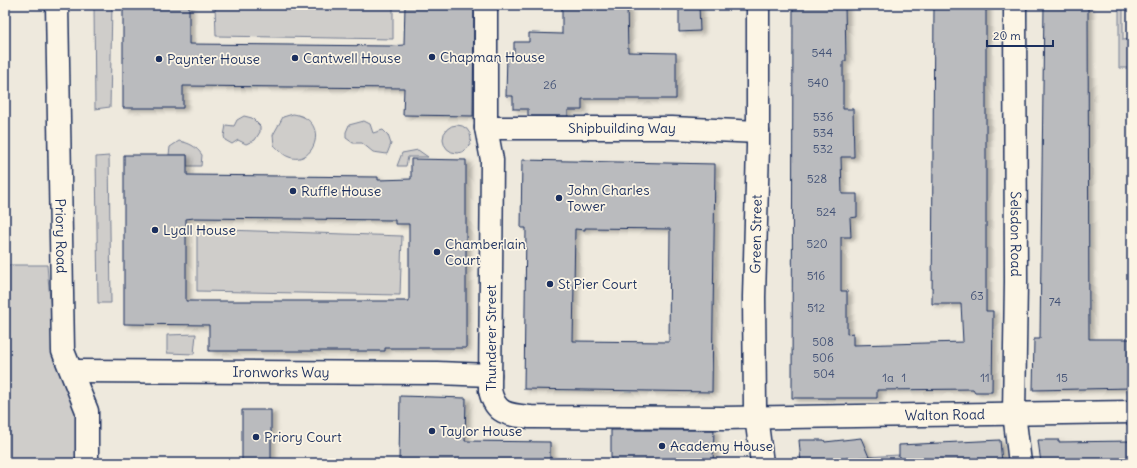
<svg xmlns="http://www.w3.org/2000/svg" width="1137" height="468" font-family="Delius,sans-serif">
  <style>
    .green { fill: #cfcdca; stroke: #757e94 }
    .building { fill: #babbbe; stroke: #1b2f5e; fill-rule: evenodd; filter: url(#shadow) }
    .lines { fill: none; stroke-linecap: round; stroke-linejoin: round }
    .minor-casing { stroke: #1b2f5e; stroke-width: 25 }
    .major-casing { stroke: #1b2f5e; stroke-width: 25 }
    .minor { stroke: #fcf5e5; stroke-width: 22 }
    .major { stroke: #fcf5e5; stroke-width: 22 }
    .poi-dot { fill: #1b2f5e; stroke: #fcf5e5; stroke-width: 1.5 }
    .labels { text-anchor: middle; stroke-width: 3.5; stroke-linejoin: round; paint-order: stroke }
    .number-label { font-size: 12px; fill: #435276 }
    .poi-label { font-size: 14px; fill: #1b2f5e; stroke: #fcf5e5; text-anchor: start }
    .street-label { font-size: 14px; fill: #1b2f5e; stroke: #fcf5e5 }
  </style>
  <defs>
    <filter id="shadow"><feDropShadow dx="4.5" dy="2.5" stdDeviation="2" flood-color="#0004"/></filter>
  </defs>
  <rect width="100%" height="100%" fill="#eee9dd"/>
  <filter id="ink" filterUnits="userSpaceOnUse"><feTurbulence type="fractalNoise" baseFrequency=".025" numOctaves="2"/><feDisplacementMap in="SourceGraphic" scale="8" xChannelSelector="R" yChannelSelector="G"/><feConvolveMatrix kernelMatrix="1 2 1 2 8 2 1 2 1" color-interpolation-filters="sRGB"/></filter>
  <g filter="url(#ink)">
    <!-- green -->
    <path class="green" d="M94,5H112L110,107L95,109Z
      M215,5H393V39L216,36Z
      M1119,5H1123V40L1132,39V68H1119Z
      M293,114C331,119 315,167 289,157C283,155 278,149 274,145L273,135L283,117Z
      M244,116L252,118L260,126V132L255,140L246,144L238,140L232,144L225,140L224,136L226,125L234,126L237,120Z
      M364,121L370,124L373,133L383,130L388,135L391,144L387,154L373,152L362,143H353L346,138V132L349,125Z
      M443 139a14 14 0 1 1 28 0a14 14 0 1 1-28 0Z
      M179,141C189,143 196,146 202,155L201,166H187V155H169L170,147Z
      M418,150L428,157H408L406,166H397L402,153Z
      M109,156L111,303H98L96,157Z
      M197,229L402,236L400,295L197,291Z
      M5,265H47L55,358L78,419L76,463H5Z
      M196,334L194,354L167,353V335Z
      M899,455V463H847L846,458Z"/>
    <!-- building -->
    <path class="building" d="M123,5H189V44L390,46L404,45L405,5H474L473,116L403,115L404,88L183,86V108H123Z
      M562,5H627L628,52L676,53V99H582V110H568V116H528V109H513V96H506L507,53H514V42H529V33L562,34Z
      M679,5H699L700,31L679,32Z
      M793,5H845L846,61H843V109H853L854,157H841L842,194H857V217L850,218L851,237H841V291H847V334L853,333V345L963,342L961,304H932L934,5H986V311H993L992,392H975L973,389L877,390V398H792Z
      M1044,5H1088L1089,339H1132V388L1033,390L1034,339H1040Z
      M124,155H187V175L378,177V180L411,179V159L466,160V348H385V351H209V325L124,324ZM194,218L395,220V224H409V301H186V219Z
      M522,160L715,164L712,392L524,389L526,228H521ZM585,228L670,229L669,342L573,341L575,229L585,230Z
      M400,396L466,398L465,441L550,442V463H399Z
      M242,410H271V463H242Z
      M611,430H714L713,463L611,462Z
      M861,438L869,457L846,458L847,463H801L799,440H824L825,442Z
      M1000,440L1002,463H899V445Z
      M1038,440H1059V442L1132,441V463H1041Z"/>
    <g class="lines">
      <defs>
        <g id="minor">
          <path id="s1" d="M57,5L63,351L87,411V463"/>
          <path id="s2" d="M486,5V128L492,160L490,390C495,415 510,415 531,417L724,418L1132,412"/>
          <path id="s3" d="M1015,5L1016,281L1014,413L1020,463"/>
          <path id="s4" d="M486,128H672L758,132"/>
          <path id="s5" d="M73,371L437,373L490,375"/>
        </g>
        <path id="major" d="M758,5V146L754,297L755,408L762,463"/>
      </defs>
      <!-- minor casing -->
      <use href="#minor" class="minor-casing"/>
      <!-- major casing -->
      <use href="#major" class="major-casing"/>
      <!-- minor -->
      <use href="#minor" class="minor"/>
      <!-- major -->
      <use href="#major" class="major"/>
    </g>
  </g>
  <!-- markers -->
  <g class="poi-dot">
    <circle cx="432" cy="57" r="4"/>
    <circle cx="295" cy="58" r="4"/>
    <circle cx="159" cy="59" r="4"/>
    <circle cx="293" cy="191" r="4"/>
    <circle cx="559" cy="198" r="4"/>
    <circle cx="155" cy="230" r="4"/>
    <circle cx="437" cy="252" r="4"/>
    <circle cx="550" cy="284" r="4"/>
    <circle cx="432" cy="431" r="4"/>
    <circle cx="256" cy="437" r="4"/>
    <circle cx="662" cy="446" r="4"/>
  </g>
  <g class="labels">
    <!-- number labels -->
    <g class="number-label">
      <text x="822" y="57">544</text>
      <text x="818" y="87">540</text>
      <text x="550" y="89">26</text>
      <text x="823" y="121">536</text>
      <text x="823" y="137">534</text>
      <text x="823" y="153">532</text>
      <text x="817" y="183">528</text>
      <text x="826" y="216">524</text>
      <text x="817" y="248">520</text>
      <text x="816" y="280">516</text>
      <text x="977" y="300">63</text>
      <text x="1055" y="306">74</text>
      <text x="816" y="312">512</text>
      <text x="823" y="346">508</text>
      <text x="823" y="362">506</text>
      <text x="824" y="378">504</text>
      <text x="888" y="382">1a</text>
      <text x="904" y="382">1</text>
      <text x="985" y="382">11</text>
      <text x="1062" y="382">15</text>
    </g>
    <!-- poi labels -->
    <g class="poi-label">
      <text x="440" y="62">Chapman House</text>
      <text x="303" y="63">Cantwell House</text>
      <text x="167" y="64">Paynter House</text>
      <text x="567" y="195">John Charles<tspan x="567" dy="16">Tower</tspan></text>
      <text x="301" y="196">Ruffle House</text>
      <text x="163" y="235">Lyall House</text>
      <text x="445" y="249">Chamberlain<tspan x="445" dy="16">Court</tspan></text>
      <text x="558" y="289">St Pier Court</text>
      <text x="440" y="436">Taylor House</text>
      <text x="264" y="442">Priory Court</text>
      <text x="670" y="451">Academy House</text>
    </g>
    <!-- street labels -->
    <g class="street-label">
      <text dy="5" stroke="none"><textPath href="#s4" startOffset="136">Shipbuilding Way</textPath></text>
      <text transform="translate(756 234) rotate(-89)" y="5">Green Street</text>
      <text dy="5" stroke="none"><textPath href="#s3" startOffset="229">Selsdon Road</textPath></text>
      <text dy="5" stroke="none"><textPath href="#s1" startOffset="231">Priory Road</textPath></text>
      <text transform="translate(491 338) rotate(-90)" y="5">Thunderer Street</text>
      <text dy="5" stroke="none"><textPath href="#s5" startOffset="208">Ironworks Way</textPath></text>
      <text dy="5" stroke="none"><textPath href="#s2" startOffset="854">Walton Road</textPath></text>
    </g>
  </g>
  <!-- margin -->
  <rect width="1137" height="468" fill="none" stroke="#fcf5e5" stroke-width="20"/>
  <rect x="10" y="10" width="1117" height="448" fill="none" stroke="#1b2f5e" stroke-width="1.5" filter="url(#ink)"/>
  <!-- scale -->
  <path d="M987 40v6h66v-6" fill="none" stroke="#1b2f5e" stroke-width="2"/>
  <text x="993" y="40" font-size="12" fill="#1b2f5e" stroke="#fcf5e5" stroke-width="3" paint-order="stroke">20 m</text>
</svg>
